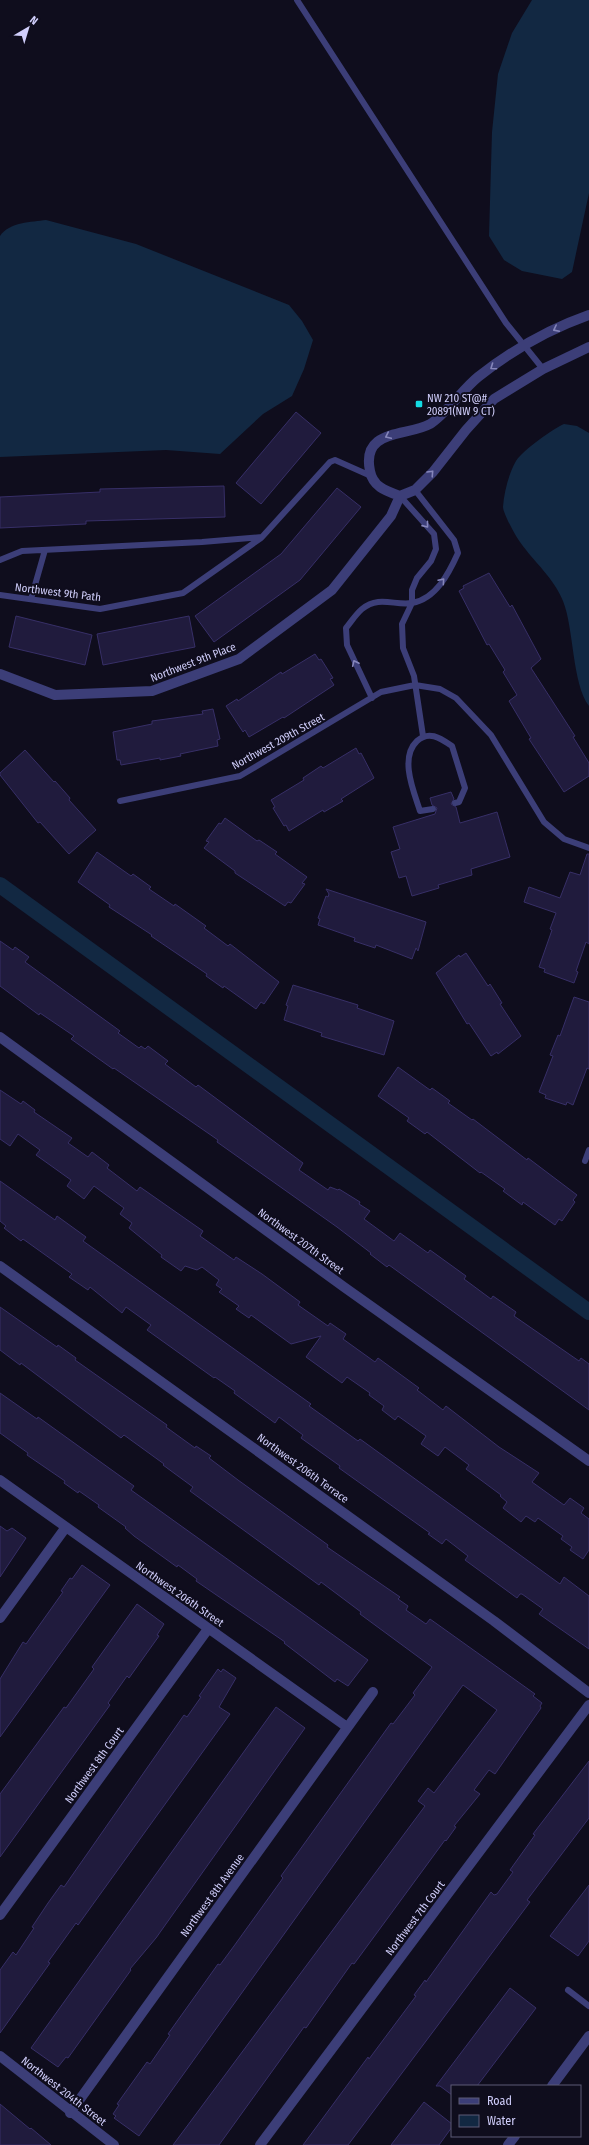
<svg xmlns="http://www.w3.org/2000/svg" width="589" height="2145" font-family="'Fira Sans Condensed',sans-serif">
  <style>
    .water { fill: #122842 }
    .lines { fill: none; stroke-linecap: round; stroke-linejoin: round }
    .canal { stroke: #122842; stroke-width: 16 }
    .building { fill: #201b3d; stroke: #372f67 }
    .lane { stroke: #3c3e78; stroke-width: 6 }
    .street { stroke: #3c3e78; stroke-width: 10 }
    .oneway { stroke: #8686ba }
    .poi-dot { fill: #13dae2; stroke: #0f0d1d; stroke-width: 1.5 }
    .labels { text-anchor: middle; stroke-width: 4; stroke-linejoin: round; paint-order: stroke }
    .poi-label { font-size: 11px; fill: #d0cefb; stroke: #0f0d1d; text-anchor: start }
    .street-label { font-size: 11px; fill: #d0cefb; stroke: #0f0d1d }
  </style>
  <rect width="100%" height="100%" fill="#0f0d1d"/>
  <!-- water -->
  <path class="water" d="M532,0H589V193L572,272L562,279L522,271L504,260L489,236L492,132L498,74L512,33Z
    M46,220L136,244L289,305L302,321L313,340L304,369L292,396L263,414L220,454L166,450L0,457V236C9,222 32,222 46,220Z
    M564,424L577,426L589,433V706C572,684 574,628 563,601C554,578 534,562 520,542C516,537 503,513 503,507C504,492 509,473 516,461C523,450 553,429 564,424Z"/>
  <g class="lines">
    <!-- canal -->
    <path class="canal" d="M0,885L589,1312"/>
  </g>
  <!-- building -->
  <path class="building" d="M296,412L321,433L261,504L236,483Z
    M224,486L225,517L86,521V524L0,528V497L100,492V489Z
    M337,488L361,507L300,580L214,642L195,616L281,554Z
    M489,573L510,607L512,605L541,659L531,668L575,736L573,737L589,763V776L564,792L529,739L531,738L509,701L517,695L503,672L505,670L489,644L487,645L459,591L464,588L463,586Z
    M16,616L92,635L85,665L9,647Z
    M189,616L195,647L103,665L97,634Z
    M315,654L319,660L321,659L333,678L330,679L334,685L284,718L283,717L249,737L245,730L243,732L226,706L237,699L238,701L281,672L282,674Z
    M213,709L220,739L217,740L218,746L180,754L181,756L160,760V758L121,765L120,760H117L113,732L152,724V721L203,714L202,711Z
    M356,748L359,754L361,753L374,778L341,799L343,801L324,812L323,810L289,831L286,825L284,826L273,808L275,807L271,800L304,780L303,778L321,766L323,768Z
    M25,750L54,782L55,781L63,790L70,798L69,800L96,830L69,854L40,822L38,823L0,775V773Z
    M451,792L454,799L451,804L456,807L460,823L497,812L510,857L471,869L472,875L438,885L439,888L412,896L406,876L399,878L391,852L400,849L393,827L435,814L437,808L432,805L430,798Z
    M225,818L257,841L259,840L277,852L275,854L307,877L302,883L305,884L291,903L288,902L285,906L235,873V871L204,848L209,842L206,841L219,823L221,824Z
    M97,852L131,876L133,874L151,887L149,889L174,906L175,904L206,926L204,928L228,946L230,944L279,982L264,1004L261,1002L256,1009L224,986L223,988L206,976L207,974L151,936L152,935L109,907L110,905L78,882Z
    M587,854H589V944L586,942L576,971L578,972L574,983L544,972L545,969L539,967L552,930L550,929L556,913L524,902L529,887L560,898L570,872L580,875Z
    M326,889L426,922L418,951L416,948L412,959L376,945L375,948L354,941L355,938L318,925L320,919L318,918L326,896L328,897L329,894Z
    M0,941L13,950L15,947L29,957L25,962L120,1031L118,1033L139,1048L141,1046L145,1049L148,1046L168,1061L165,1064L196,1087L198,1085L303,1163L299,1170L328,1190L330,1187L338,1190L339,1189L360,1202L359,1204L370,1211L364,1219L394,1241L400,1233L428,1253L430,1250L466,1276L464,1279L491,1299L493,1296L516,1312L514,1316L579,1361L581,1358L589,1364V1410L389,1265L387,1267L370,1254L371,1253L337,1227L217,1142L218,1140L114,1068L113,1069L71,1039L74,1036L40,1013L39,1015L0,986Z
    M466,953L488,986L490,984L502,1003L500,1004L521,1036L498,1054L497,1052L491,1056L469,1023L467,1024L436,973L459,955L460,957Z
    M293,985L358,1005L357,1008L394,1021L384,1055L321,1036L322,1033L284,1020L288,1006L286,1005Z
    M574,997L589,1002V1069L587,1068L573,1105L567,1102L566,1105L545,1098L546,1095L539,1092L553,1056L550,1055L558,1035L560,1036Z
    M398,1067L430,1090L432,1088L450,1101L448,1103L472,1120L473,1119L527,1160L528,1158L577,1195L573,1200L575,1202L562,1221L559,1219L555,1225L523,1202L522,1205L503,1191L505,1189L481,1172L480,1173L427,1132L425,1134L407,1121L409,1118L378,1096Z
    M0,1090L21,1104L23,1101L35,1110L34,1112L72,1138L68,1143L88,1157L92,1152L109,1165L107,1168L137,1191L140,1187L203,1231L200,1236L234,1260L236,1257L262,1274L300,1302L298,1305L328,1326L330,1323L346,1334L343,1339L375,1362L378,1358L419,1388L417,1390L443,1410L446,1406L499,1447L539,1473L532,1482L564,1505L570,1498L584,1508L581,1513L589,1519V1550L583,1559L570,1550L572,1547L561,1539L563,1536L538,1518L535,1522L526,1516L521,1522L503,1508L507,1502L500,1496L501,1495L466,1469L469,1465L445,1447L438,1456L421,1444L426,1436L398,1416L395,1420L382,1410L384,1406L369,1395L370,1393L347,1377L342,1383L306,1357L321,1336L291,1344L251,1315L249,1318L236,1309L239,1306L219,1292L222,1289L216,1285L219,1280L202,1267L197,1270L185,1266L181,1271L161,1257L162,1255L129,1228L132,1223L120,1214L124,1208L94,1186L84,1199L67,1186L71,1180L36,1155L40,1150L18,1134L10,1146L0,1139Z
    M0,1181L55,1220L57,1216L86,1237L83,1241L311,1404L309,1406L358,1441L360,1439L560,1584L564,1577L589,1596V1649L539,1614L543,1609L522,1594H520L517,1598L465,1560L468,1556L446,1539L442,1544L428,1534L430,1533L339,1468L340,1466L301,1438L303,1435L279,1417L275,1423L234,1393L235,1391L215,1377L214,1378L147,1330L151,1325L126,1307L122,1313L90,1287L88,1290L69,1277L72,1274L23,1239L21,1241L4,1228L6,1226L0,1221Z
    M0,1307L57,1347L58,1345L76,1358L75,1360L167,1425L166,1427L195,1448L196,1446L211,1456L209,1458L238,1480L328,1545L327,1547L400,1597L398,1599L408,1606L406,1610L426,1624L430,1619L535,1694L533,1696L542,1703L540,1706L541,1708L495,1774L489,1770L474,1790L480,1794L454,1826L456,1827L446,1841L445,1840L354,1964L352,1963L306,2028L304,2027L219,2145H173L425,1806L418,1801L428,1788L434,1793L497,1710L463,1685L139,2136L114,2118L116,2116L113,2114L119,2105L117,2104L147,2062L150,2064L170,2035L168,2034L218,1964L220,1965L234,1946L283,1878L281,1876L391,1723L393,1724L415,1695L413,1693L432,1667L360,1614L361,1612L321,1582L319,1585L190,1491L193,1487L163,1465L164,1464L124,1435L121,1438L21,1363L20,1365L0,1350Z
    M0,1393L37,1419L38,1417L134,1486L131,1490L368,1660L348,1686L337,1679L335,1682L284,1643L285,1642L196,1581L197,1579L178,1565L177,1567L134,1536L125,1528L126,1527L98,1507L99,1505L79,1491L78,1493L64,1483L65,1481L27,1455L28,1453L0,1433Z
    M0,1526L7,1531L12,1528L26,1538L0,1577Z
    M82,1565L110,1585L0,1737V1679L23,1642L26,1644L63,1592L61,1591L70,1578L72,1579Z
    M137,1604L164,1624L157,1635L159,1636L129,1678L127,1676L108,1703L110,1705L0,1857V1794L64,1707L66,1708L94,1669L92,1667Z
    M218,1669L221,1672L223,1669L236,1678L219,1707L230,1714L78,1925L76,1923L48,1962L50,1963L0,2033V1970L13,1952L16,1955L34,1928L32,1927L48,1903L61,1885L64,1887L184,1715L187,1717L201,1697L199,1696Z
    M276,1707L305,1728L156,1938L130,1969L131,1970L68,2058L66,2057L58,2067L31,2048Z
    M589,1761V1818L527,1900L530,1902L480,1969L348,2145H303L368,2057L369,2059L416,1996L414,1995L425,1980L426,1982L491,1892L494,1895L497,1894L513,1872L510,1870L535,1835L533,1834Z
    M589,1885V1941L578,1956L550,1936Z
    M510,1988L536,2008L477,2086H452V2095L440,2086H436Z
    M424,2102L452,2124V2127L439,2145H391Z
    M0,2104L30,2129L31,2128L51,2145H0Z"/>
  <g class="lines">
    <!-- lane -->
    <path class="lane" d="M297,0L506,323L543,369
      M400,496L434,534L436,549L431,561L417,578L412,590V603L402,624L403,648L414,676L423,736
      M0,560L22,551L202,542L262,537L330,462L335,460L371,476
      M0,595L100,609L183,593L261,538
      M31,599L45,550
      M372,698L347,645L346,628C351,622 356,614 362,609C379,595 395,606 412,603C436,599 449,573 458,553L454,540L415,490
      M120,801L240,776L381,692L415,685L440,689L456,698L491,735L544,822L564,839L589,848
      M433,809L420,811C414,792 399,758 417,741C429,730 440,738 452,746L465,788L459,802L455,803
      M585,1161L589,1150
      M568,1990L589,2006"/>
    <!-- street -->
    <path class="street" d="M589,315C549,329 511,351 478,377C463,389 445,415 430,424C407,437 361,428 370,471C373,487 386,491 400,496L415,490L433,472L466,430L494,399L543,369L589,347
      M0,674L55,695L152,691L239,659L332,590L391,516L400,496
      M0,1037L344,1287L589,1461
      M0,1266L494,1621L589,1693
      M0,1480L347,1727
      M0,1618L66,1527
      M0,1915L208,1629
      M0,2056L114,2145
      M552,2086L589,2036
      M70,2113L373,1692
      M260,2145L589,1705
      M508,2145L515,2136"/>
  </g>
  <!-- one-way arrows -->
  <defs><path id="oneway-chevron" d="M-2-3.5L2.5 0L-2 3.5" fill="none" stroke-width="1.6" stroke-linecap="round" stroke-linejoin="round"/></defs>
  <g class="oneway">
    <use href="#oneway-chevron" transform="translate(556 329) rotate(153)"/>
    <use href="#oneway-chevron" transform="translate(493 367) rotate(145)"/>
    <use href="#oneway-chevron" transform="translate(388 436) rotate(155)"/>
    <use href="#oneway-chevron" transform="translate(431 473) rotate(-47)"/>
    <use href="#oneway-chevron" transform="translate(426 525) rotate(51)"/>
    <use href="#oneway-chevron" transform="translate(442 581) rotate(-49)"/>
    <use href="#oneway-chevron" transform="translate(355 663) rotate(-115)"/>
  </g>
  <!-- markers -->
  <rect class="poi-dot" x="415" y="400" width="8" height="8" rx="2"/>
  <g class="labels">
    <!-- poi labels -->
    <g class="poi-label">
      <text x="427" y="402">NW 210 ST@#<tspan x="427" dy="13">20891(NW 9 CT)</tspan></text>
    </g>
    <!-- street labels -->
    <g class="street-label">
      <text transform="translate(58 592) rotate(7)" y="4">Northwest 9th Path</text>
      <text transform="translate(193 662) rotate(-21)" y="4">Northwest 9th Place</text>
      <text transform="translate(278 741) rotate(-29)" y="4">Northwest 209th Street</text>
      <text transform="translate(301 1241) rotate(36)" y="4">Northwest 207th Street</text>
      <text transform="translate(303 1468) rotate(36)" y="4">Northwest 206th Terrace</text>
      <text transform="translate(180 1594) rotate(35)" y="4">Northwest 206th Street</text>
      <text transform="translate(94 1765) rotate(-54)" y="4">Northwest 8th Court</text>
      <text transform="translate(212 1895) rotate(-54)" y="4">Northwest 8th Avenue</text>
      <text transform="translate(415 1918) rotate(-53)" y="4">Northwest 7th Court</text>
      <text transform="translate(64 2091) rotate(38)" y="4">Northwest 204th Street</text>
    </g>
  </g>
  <!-- legend -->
  <rect x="451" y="2085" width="130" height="52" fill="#0f0d1d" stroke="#5c5a76"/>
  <rect x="459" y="2098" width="20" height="6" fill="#3c3e78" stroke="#5c5a76"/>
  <text x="487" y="2105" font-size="12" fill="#d0cefb">Road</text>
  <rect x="459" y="2115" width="20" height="12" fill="#122842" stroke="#5c5a76"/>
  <text x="487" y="2125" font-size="12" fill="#d0cefb">Water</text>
  <!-- north arrow -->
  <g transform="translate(28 28) rotate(38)" stroke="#0f0d1d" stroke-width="3" paint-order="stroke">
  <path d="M0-3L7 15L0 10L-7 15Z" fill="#d0cefb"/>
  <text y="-6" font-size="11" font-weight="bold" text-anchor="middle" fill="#d0cefb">N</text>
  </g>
</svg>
